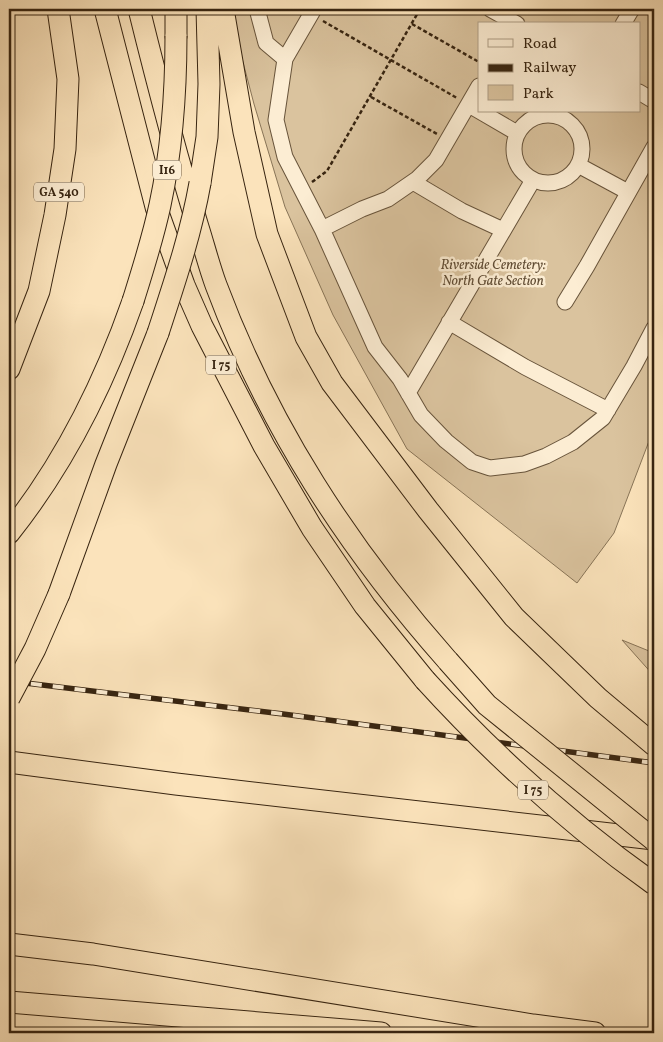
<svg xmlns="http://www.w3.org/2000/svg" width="663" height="1042" font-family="Vollkorn,serif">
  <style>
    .green { fill: #dac39e; stroke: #887457; fill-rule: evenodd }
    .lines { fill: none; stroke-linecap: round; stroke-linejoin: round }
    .minor-casing { stroke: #68543b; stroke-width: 17 }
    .highway-casing { stroke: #372410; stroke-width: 23 }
    .path { stroke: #372410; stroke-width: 2.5; stroke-dasharray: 4 2.5; stroke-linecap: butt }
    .minor { stroke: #fcedd3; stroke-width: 15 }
    .highway { stroke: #fbe3bb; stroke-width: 21 }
    .rail-casing { stroke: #372410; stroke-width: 5.5 }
    .rail { stroke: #fcedd3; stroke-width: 4; stroke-dasharray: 11; stroke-linecap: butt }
    .highway-bridge-casing { stroke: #372410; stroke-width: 23; stroke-linecap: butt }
    .highway-bridge { stroke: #fbe3bb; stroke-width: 21 }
    .labels { text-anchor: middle; stroke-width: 5; stroke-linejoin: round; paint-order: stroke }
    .shield { fill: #fcedd3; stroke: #72604a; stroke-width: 1 }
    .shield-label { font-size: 12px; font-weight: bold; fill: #372410 }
    .park-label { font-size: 14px; font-style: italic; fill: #604c34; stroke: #fcedd3 }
  </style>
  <rect width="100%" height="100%" fill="#fbe3bb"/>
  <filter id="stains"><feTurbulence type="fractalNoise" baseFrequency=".004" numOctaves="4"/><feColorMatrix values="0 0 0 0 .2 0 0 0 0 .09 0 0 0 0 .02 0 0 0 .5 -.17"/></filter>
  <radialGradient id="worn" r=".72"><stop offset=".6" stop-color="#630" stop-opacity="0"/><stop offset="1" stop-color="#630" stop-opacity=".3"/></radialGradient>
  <!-- green -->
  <path class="green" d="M229,9H654V428L614,533L577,583L407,449L333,315L285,207L254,104ZM479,24H639V111H479Z
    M622,640L654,653V676Z"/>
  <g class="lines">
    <defs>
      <path id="minor" d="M257,9L266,43L285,59
        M314,9L285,59L276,120L285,157L322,229L375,347L400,379L421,415L446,441L472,462L490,468L524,464L546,456L573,442L603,418L634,366L654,328
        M490,9L517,24
        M623,24L632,9
        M639,92L654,101
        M469,105L517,133
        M514 149a34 34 0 1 1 68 0a34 34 0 1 1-68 0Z
        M578,165L628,192
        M413,182L462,211L503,230
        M322,229L362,209L388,199L417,179L436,160L479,86
        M565,302L587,266L654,147
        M449,322L525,367L608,410
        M408,393L533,180"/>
      <path id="highway" d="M105,9L156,207L184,285L202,326L264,446L312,528L365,606L425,680
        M139,9C157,82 176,155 198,227C204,246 209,266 216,285C269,427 348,548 448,661
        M176,9V36
        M223,9L244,132L267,234L306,337L332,383L428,510L514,617L598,698L654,745
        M200,183L207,137L209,84L207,9
        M9,369L39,291L55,215L65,149L68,79L58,9
        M9,533C64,464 104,384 133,301
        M59,594L106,464L158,333
        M9,762L176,784L654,839
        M9,944L93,954L533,1025L595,1033
        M9,1002L381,1033"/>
    </defs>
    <!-- minor casing -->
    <use href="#minor" class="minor-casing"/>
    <!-- highway casing -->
    <use href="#highway" class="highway-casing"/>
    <!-- path -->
    <path class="path" d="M323,21L457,98
      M412,24L479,62
      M371,97L437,134
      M312,182L327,171L420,9"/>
    <!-- minor -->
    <use href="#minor" class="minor"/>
    <!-- highway -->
    <use href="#highway" class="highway"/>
    <defs>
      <path id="rail" d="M9,681L283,714L654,763"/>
    </defs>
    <!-- rail casing -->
    <use href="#rail" class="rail-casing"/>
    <!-- rail -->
    <use href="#rail" class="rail"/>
    <defs>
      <path id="highway-bridge" d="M133,301C143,269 153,238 160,205C172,149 176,93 176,36
        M158,333C174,284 191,234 200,183
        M448,661L487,705L654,840
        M425,680C496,758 568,823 654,884
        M9,698L35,649L59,594"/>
    </defs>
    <!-- highway-bridge casing -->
    <use href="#highway-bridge" class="highway-bridge-casing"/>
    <!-- highway-bridge -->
    <use href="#highway-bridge" class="highway-bridge"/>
  </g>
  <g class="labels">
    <!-- shield labels -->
    <g class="shield">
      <rect x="153" y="160.5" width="28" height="19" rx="4"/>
      <rect x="34" y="182.5" width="50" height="19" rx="4"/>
      <rect x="206" y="355.5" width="30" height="19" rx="4"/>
      <rect x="518" y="780.5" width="30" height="19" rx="4"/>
    </g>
    <g class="shield-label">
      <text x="167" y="174">I16</text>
      <text x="59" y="196">GA 540</text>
      <text x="221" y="369">I 75</text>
      <text x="533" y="794">I 75</text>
    </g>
    <!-- park labels -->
    <g class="park-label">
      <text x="493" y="269">Riverside Cemetery:<tspan x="493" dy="16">North Gate Section</tspan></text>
    </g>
  </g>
  <!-- margin -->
  <rect width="663" height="1042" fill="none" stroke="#fbe3bb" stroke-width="30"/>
  <rect x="10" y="10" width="643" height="1022" fill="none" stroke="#372410" stroke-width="2.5"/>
  <rect x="15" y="15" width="633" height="1012" fill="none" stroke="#372410"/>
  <!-- legend -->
  <rect x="478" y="22" width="162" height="90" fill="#fcedd3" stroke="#ad9d85"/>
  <rect x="488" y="39" width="25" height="8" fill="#fcedd3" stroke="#ad9d85"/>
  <text x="523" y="48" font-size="15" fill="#372410">Road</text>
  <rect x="488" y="64" width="25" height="8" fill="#372410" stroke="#ad9d85"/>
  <text x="523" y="72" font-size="15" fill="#372410">Railway</text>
  <rect x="488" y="85" width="25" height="15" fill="#dac39e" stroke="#ad9d85"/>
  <text x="523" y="98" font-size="15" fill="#372410">Park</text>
  <rect width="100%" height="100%" filter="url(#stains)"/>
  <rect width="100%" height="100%" fill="url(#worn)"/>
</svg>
